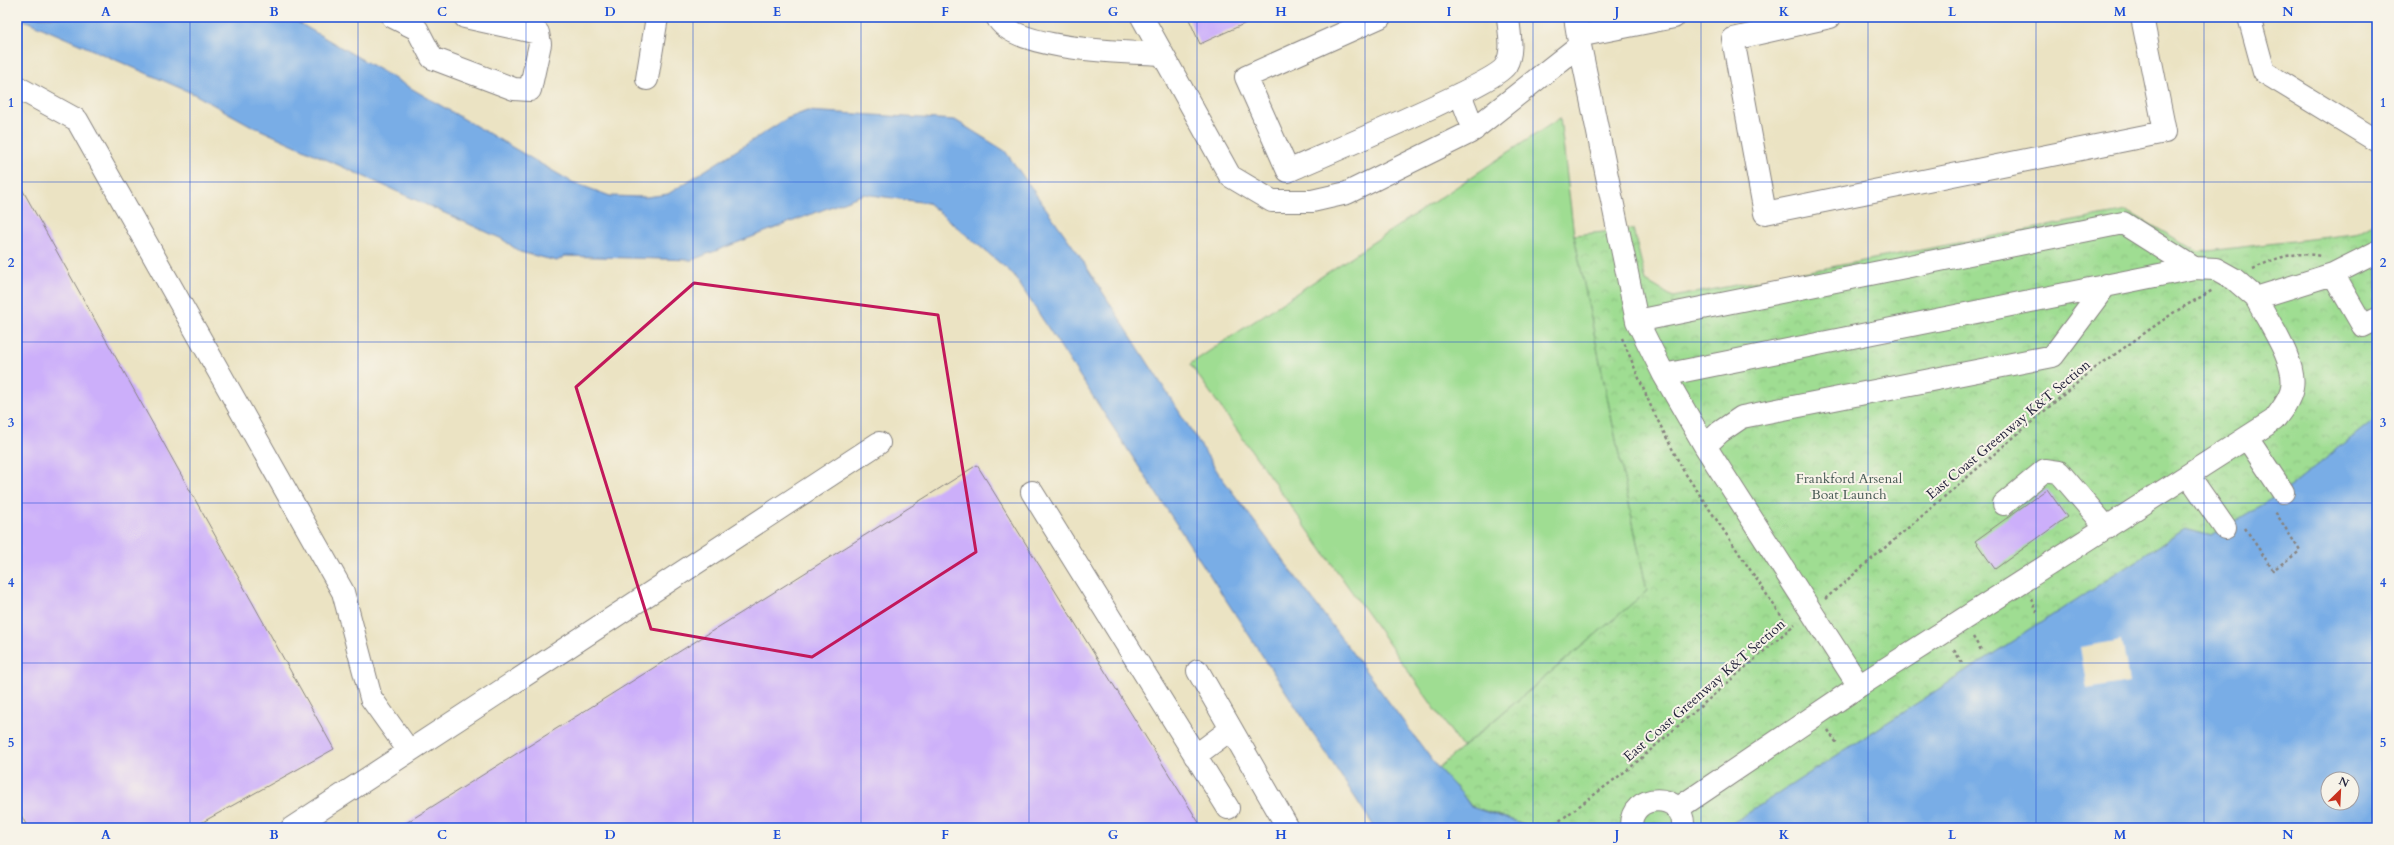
<svg xmlns="http://www.w3.org/2000/svg" width="2394" height="845" font-family="Cardo,serif">
  <style>
    .green { fill: #9fdd92; stroke: #608066 }
    .park { fill: url(#park-crowns); stroke: #608066 }
    .water { fill: #79ade6; stroke: #4e6890; fill-rule: evenodd }
    .pier { fill: #ebe3c3 }
    .building { fill: #ccaffa }
    .lines { fill: none; stroke-linecap: round; stroke-linejoin: round }
    .minor-casing { stroke: #86827f; stroke-width: 24 }
    .path { stroke: #86827f; stroke-width: 2.5; stroke-dasharray: 3 3; stroke-linecap: butt }
    .minor { stroke: #fff; stroke-width: 22 }
    .marked { fill: none; stroke: #c2185b; stroke-width: 3; stroke-linejoin: round }
    .grid { fill: none; stroke: #1d4ed8; stroke-width: 1; stroke-opacity: 0.55 }
    .labels { text-anchor: middle; stroke-width: 4; stroke-linejoin: round; paint-order: stroke }
    .street-label { font-size: 14px; fill: #22223b; stroke: #f7f3e8 }
    .park-label { font-size: 14px; fill: #485a55; stroke: #f7f3e8 }
    .neatline { fill: none; stroke: #1d4ed8; stroke-width: 1.5 }
    .grid-label { font-size: 13px; text-anchor: middle; font-weight: bold; fill: #1d4ed8 }
  </style>
  <defs>
    <pattern id="park-crowns" width="20" height="18" patternUnits="userSpaceOnUse"><rect width="20" height="18" fill="#9fdd92"/><path d="M2 6a3 3 0 1 1 6 0M12 15a3 3 0 1 1 6 0" fill="none" stroke="#89bd7f"/></pattern>
  </defs>
  <rect width="100%" height="100%" fill="#f7f3e8"/>
  <filter id="ink" filterUnits="userSpaceOnUse"><feTurbulence type="fractalNoise" baseFrequency=".025" numOctaves="2"/><feDisplacementMap in="SourceGraphic" scale="8" xChannelSelector="R" yChannelSelector="G"/><feConvolveMatrix kernelMatrix="1 2 1 2 8 2 1 2 1" color-interpolation-filters="sRGB"/></filter>
  <filter id="wash" filterUnits="userSpaceOnUse"><feTurbulence type="fractalNoise" baseFrequency=".012" numOctaves="4" result="noise"/><feDisplacementMap in="SourceGraphic" scale="16" xChannelSelector="R" yChannelSelector="G"/><feGaussianBlur stdDeviation="0.9" result="paint"/><feColorMatrix in="noise" values="0 0 0 0 0 0 0 0 0 0 0 0 0 0 0 0 0 1.4 0 .05"/><feComposite in="paint" operator="in"/></filter>
  <g filter="url(#wash)">
    <rect width="100%" height="100%" fill="#ebe3c3"/>
    <!-- green -->
    <path class="green" d="M1560,118L1574,235L1647,591L1462,747L1190,364Z"/>
    <!-- park -->
    <path class="park" d="M2127,211L2199,252L2354,234L2377,221V417L2292,486L2211,536L2185,529L1725,828H1536L1471,806L1462,794L1438,768L1647,591L1574,235L1633,229L1646,281L1673,297Z"/>
    <!-- water -->
    <path class="water" d="M17,17H289L572,182L610,196L647,197L668,194L786,119L807,111L955,120L1005,151L1077,252L1219,474L1438,768L1462,794L1471,807L1536,828H1375L1013,274L928,203L864,194L692,260L565,256L557,261L520,252L502,239L250,125L194,94Z
      M2377,417V828H1725L2185,529L2211,536L2292,486ZM2328,779H2352V803H2328Z"/>
    <!-- pier -->
    <path class="pier" d="M2122,640L2129,682L2087,689L2080,647Z"/>
    <g id="blocks">
      <!-- building -->
      <path class="building" d="M571,17H593V22L571,19Z
        M1188,17H1259L1200,44Z
        M17,180L334,749L192,828H28L17,808Z
        M977,465L1201,826L1199,828H398Z
        M2047,489L2067,517L1995,569L1975,541Z"/>
    </g>
  </g>
  <g filter="url(#ink)">
    <use href="#blocks" fill-opacity="0" stroke="#86827f" stroke-width="1"/>
    <g class="lines">
      <defs>
        <path id="minor" d="M393,17L417,29L432,58L514,89L530,90L540,44L538,33L465,17
          M997,17C1013,51 1128,52 1162,54
          M1142,17L1230,176L1272,201H1312L1347,193L1469,133L1580,45
          M1380,17L1246,77L1288,171C1319,157 1497,83 1506,65C1514,51 1509,32 1508,17
          M1575,17L1578,36L1674,17
          M1830,17L1733,39L1765,213L2165,132L2142,17
          M2249,17L2264,72L2377,141
          M1578,36L1637,321L1664,375L1705,446L1859,686L1677,809
          M647,79L657,17
          M17,87L77,120L343,592L371,698L409,751
          M1460,94L1474,130
          M2333,274L2363,326L2377,319
          M1637,321L2123,223L2194,268L2216,269L2234,279L2256,298
          M1664,375L2194,268
          M2247,438L2283,492
          M1705,446L1720,432L1742,417L2053,356L2106,285
          M2189,476L2225,528
          M1032,492L1228,808
          M2004,504L2045,470L2059,472L2107,528
          M1198,671L1288,828
          M1859,686L2274,420C2281,411 2290,400 2292,388C2297,362 2268,322 2256,298L2333,274L2377,252
          M1195,756L1231,729
          M292,828L879,443
          M1631,828C1629,791 1686,791 1683,828"/>
      </defs>
      <!-- minor casing -->
      <use href="#minor" class="minor-casing"/>
      <!-- path -->
      <path class="path" d="M2253,269C2278,257 2293,251 2321,256
        M1622,338L1652,409L1683,470L1790,629
        M2245,528L2273,570L2300,551L2274,510
        M1825,599L2090,372L2173,313L2213,290
        M2032,599L2037,612
        M1973,637L1981,650
        M1954,650L1962,663
        M1828,730L1838,745
        M1550,828L1631,767L1795,624"/>
      <!-- minor -->
      <use href="#minor" class="minor"/>
    </g>
  </g>
  <!-- marked area -->
  <path class="marked" d="M694,283L938,315L976,552L812,657L651,629L576,387Z"/>
  <!-- grid -->
  <path class="grid" d="M190,17V828M358,17V828M526,17V828M693,17V828M861,17V828M1029,17V828M1197,17V828M1365,17V828M1533,17V828M1701,17V828M1868,17V828M2036,17V828M2204,17V828M17,182H2377M17,342H2377M17,503H2377M17,663H2377"/>
  <g class="labels">
    <!-- street labels -->
    <g class="street-label">
      <text transform="translate(2008 429) rotate(-40)" y="5">East Coast Greenway K&amp;T Section</text>
      <text transform="translate(1704 690) rotate(-41)" y="5">East Coast Greenway K&amp;T Section</text>
    </g>
    <!-- park labels -->
    <g class="park-label">
      <text x="1849" y="483">Frankford Arsenal<tspan x="1849" dy="16">Boat Launch</tspan></text>
    </g>
  </g>
  <!-- margin -->
  <rect width="2394" height="845" fill="none" stroke="#f7f3e8" stroke-width="44"/>
  <!-- north arrow -->
  <g transform="translate(2340 791) rotate(24)"><circle r="19" fill="#f7f3e8" stroke="#a29fa3"/>
  <path d="M0-3L7 15L0 10L-7 15Z" fill="#c8321e"/>
  <text y="-6" font-size="11" font-weight="bold" text-anchor="middle" fill="#22223b">N</text>
  </g>
  <rect x="22" y="22" width="2350" height="801" class="neatline"/>
  <g class="grid-label">
    <text x="106" y="16">A</text>
    <text x="274" y="16">B</text>
    <text x="442" y="16">C</text>
    <text x="610" y="16">D</text>
    <text x="777" y="16">E</text>
    <text x="945" y="16">F</text>
    <text x="1113" y="16">G</text>
    <text x="1281" y="16">H</text>
    <text x="1449" y="16">I</text>
    <text x="1617" y="16">J</text>
    <text x="1784" y="16">K</text>
    <text x="1952" y="16">L</text>
    <text x="2120" y="16">M</text>
    <text x="2288" y="16">N</text>
    <text x="11" y="107">1</text>
    <text x="2383" y="107">1</text>
    <text x="11" y="267">2</text>
    <text x="2383" y="267">2</text>
    <text x="11" y="427">3</text>
    <text x="2383" y="427">3</text>
    <text x="11" y="587">4</text>
    <text x="2383" y="587">4</text>
    <text x="11" y="747">5</text>
    <text x="2383" y="747">5</text>
    <text x="106" y="839">A</text>
    <text x="274" y="839">B</text>
    <text x="442" y="839">C</text>
    <text x="610" y="839">D</text>
    <text x="777" y="839">E</text>
    <text x="945" y="839">F</text>
    <text x="1113" y="839">G</text>
    <text x="1281" y="839">H</text>
    <text x="1449" y="839">I</text>
    <text x="1617" y="839">J</text>
    <text x="1784" y="839">K</text>
    <text x="1952" y="839">L</text>
    <text x="2120" y="839">M</text>
    <text x="2288" y="839">N</text>
  </g>
</svg>
